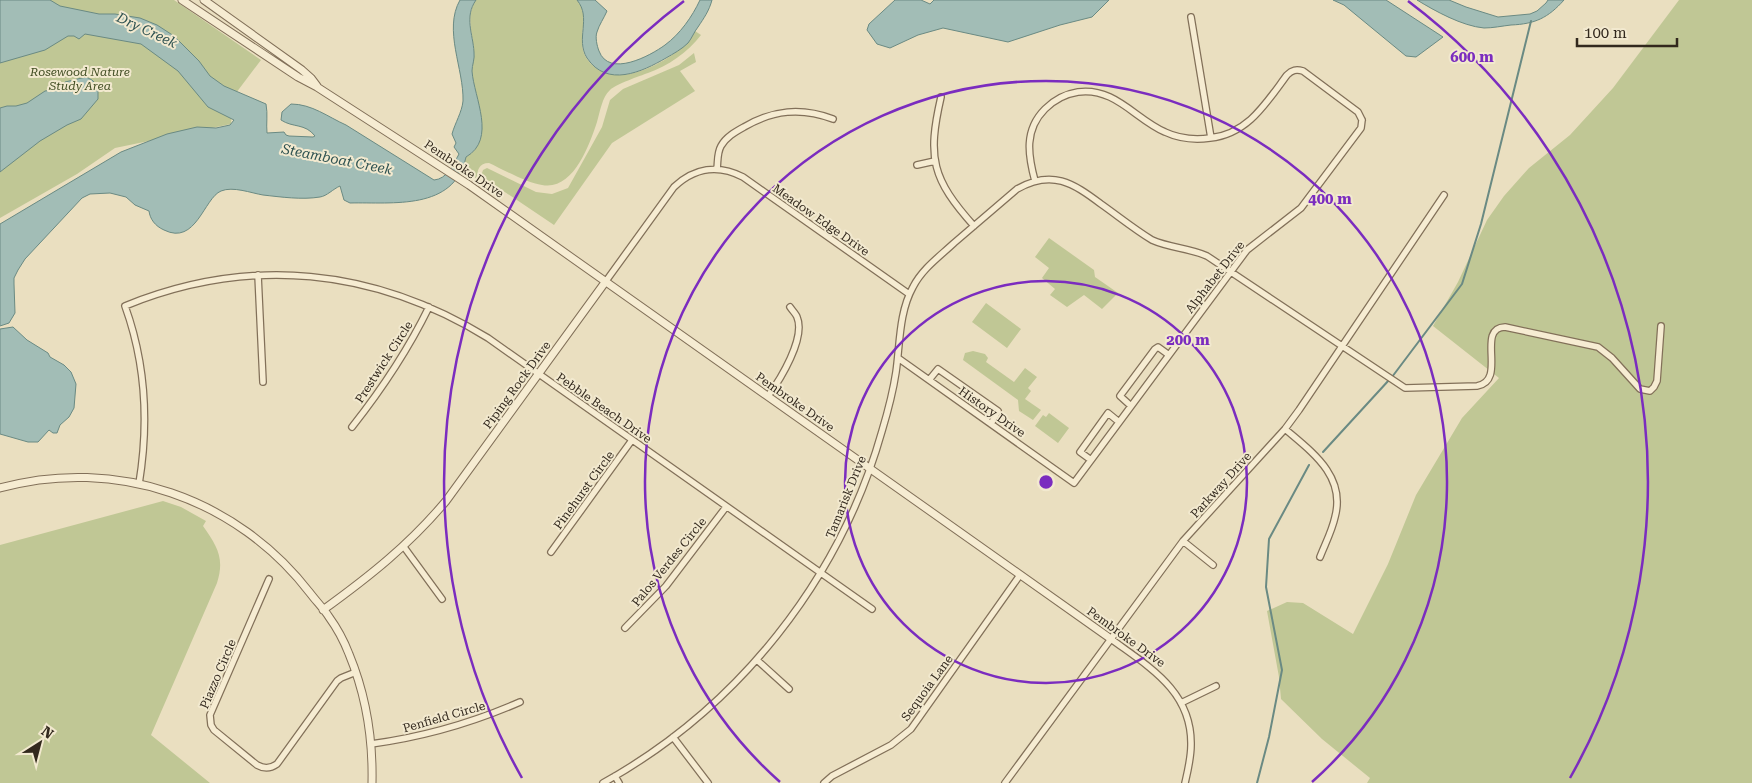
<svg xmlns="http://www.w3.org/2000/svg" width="1752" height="783" font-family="'Roboto Serif',serif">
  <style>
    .green { fill: #c0c795 }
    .water { fill: #a2bdb6; stroke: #6a8a83 }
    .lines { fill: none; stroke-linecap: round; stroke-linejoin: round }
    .stream { stroke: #6a8a83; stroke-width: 2 }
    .minor-casing { stroke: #827059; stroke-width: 8 }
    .tertiary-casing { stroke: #827059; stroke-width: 9 }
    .minor { stroke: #f6ecd2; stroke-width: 5.5 }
    .tertiary { stroke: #f6ecd2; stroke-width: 7 }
    .ring { fill: none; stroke: #7b2cbf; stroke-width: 2.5 }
    .labels { text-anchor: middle; stroke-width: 4; stroke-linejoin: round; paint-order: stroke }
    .park-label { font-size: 12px; font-style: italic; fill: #424e24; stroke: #f2e9cf }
    .street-label { font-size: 12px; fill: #32281d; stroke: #f2e9cf }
    .water-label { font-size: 14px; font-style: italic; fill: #2d5150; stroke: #f2e9cf }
    .centre { fill: #7b2cbf; stroke: #f2e9cf; stroke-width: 2.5 }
    .ring-label { font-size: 15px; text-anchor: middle; font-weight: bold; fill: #7b2cbf; stroke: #f2e9cf; stroke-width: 4; stroke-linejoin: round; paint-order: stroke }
  </style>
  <rect width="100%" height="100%" fill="#eadfc0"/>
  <!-- green -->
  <path class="green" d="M0,0H174L261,60L233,97L231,124L115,148L77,174L0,218Z
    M476,0H577C592,18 574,40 587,59C611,93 663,65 686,44C690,41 693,35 695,31L701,35C688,52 668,66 648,73C640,76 616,84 610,90C602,97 600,112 597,122C589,146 573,191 542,185C527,183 502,169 489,163C479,163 477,170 477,179L463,169L466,157C496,140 474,97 472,71C472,65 475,58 474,52C473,34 465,17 476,0Z
    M1679,0H1752V783H1367L1370,778L1322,739L1281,699L1279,677L1267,611L1287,602L1303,603L1353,634L1388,564L1416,495L1462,418L1499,378L1433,326L1458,282L1487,220L1504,196L1529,168L1570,135L1613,88Z
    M694,53L696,62L680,71L695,91L612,143L554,225L481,176L483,170L487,168L536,192L552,194L568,188L602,127L610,100L623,89L679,65Z
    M1049,238L1094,270L1095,277L1118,293L1102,309L1084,295L1067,307L1050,295L1055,289L1042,278L1049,268L1035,257Z
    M986,303L1021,329L1007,348L972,322Z
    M973,351L985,354L988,358L986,362L1014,382L1025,368L1037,377L1028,388L1031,391L1025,399L1041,410L1033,420L1019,411L1018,400L963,360L965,353Z
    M1049,413L1069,428L1058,443L1035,426L1043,415L1046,417Z
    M163,501L181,507L206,521L203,526C217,546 225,558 217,583L151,735L210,783H0V545Z"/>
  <!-- water -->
  <path class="water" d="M0,0H50L60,6L99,14H115L140,18L157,25L174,36L199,61L210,76L224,86L266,104C268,114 266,124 267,133L284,132L286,135L289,136L313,137L315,136C305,123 293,128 281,120L282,112L291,104C312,104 328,117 346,125L434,180C447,179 453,165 459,154L454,147L456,143L452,134C455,123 462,112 463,101C464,69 443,30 460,0H476C464,17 473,34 474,52C475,59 472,65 472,71C474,98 497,139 466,157C454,211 393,202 350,203L344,200L340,186C333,189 327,196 320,197C302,200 281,197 263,195C251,193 233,186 221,191C204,198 196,246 164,230C155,226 150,219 149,211L135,205L126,197L110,193L90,194L82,198L25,259L18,270L14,278V284L15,313L9,323L0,326V224L121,152L167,134L197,127L216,128L230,125L234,120L208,107L178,71L141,44L85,34L79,39L74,36H68L45,50L0,63Z
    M577,0H595L607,11C604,18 599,25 597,32C595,37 597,46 599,51C609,78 650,56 665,45C680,34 692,17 700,0H712C709,11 704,18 698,27C694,32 692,38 688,43C682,49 673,54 666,58C642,72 607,88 587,58C575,39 592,18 577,0Z
    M895,0H921L930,4L934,0H1109L1092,17L1060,25L1008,42L943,28L918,35L890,48L877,44L867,30L869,24Z
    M1333,0H1386L1443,37L1416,57L1406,56L1344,5Z
    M1417,0H1449L1466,7L1498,17L1530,14L1537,11L1546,3L1548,0H1564C1548,18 1535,24 1511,25C1502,26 1493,28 1484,28C1462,26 1435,11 1417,0Z
    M86,77L92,80L98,86V99L81,119L67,125L40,141L0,172V108L7,106H16L27,103L45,91L58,89L65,82Z
    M13,327L27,340L48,353L50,357L64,365L71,372L76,384L74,408L69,417L60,425L57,433H53L49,430L38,442H28L0,434V329Z"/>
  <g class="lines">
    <!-- stream -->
    <path class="stream" d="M1392,377L1462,284L1481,224L1531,21
      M1323,452L1389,380
      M1257,783L1269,737L1282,670L1266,587L1269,539L1309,465"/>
    <defs>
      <path id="minor" d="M1191,17L1211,138
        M941,97C927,158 932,179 974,226
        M917,165L935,161
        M717,169C718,161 717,153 721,146C726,137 735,132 744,127C773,110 801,107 833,119
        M1035,181C1028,155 1024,130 1045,109C1054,100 1065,94 1078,92C1115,87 1135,119 1165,132C1180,139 1195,140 1210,138C1248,134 1266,103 1287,75C1292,70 1296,69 1303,71L1358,112L1362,120
        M258,275L263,382
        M606,281L674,187C694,168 718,164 743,177L909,294
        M898,358L1074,483L1247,250L1301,208L1361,128L1362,120
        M929,380L938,369L998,411L991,424
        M768,396C780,380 806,338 797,317C796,314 792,310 790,307
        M1131,406L1120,396L1155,349L1158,347L1169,355
        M352,427C382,389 408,350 429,307
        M1285,429C1312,452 1346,476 1335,517C1332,531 1325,544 1320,557
        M1091,460L1080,452L1108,413L1119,422
        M139,484C149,423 146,364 125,306C250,255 374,268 488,338L872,609
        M1183,541L1213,565
        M404,547L442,599
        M551,552L632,440
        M269,579L210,715L211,725L214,730L257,765C264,769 270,769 277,764L337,681L341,678L356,672
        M625,628L666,586L726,507
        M1111,639C1149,667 1192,691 1191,745C1191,758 1188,770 1185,783
        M757,660L789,689
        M1181,703L1216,686
        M673,737L708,783
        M371,744C423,737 472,723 520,702
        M615,776L619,783
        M603,783C738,708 840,580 882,431C888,411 893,392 896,372C900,344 899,312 913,287C922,269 939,257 954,243C975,225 996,207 1017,189C1052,169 1073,183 1101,204C1118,216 1134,229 1152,240C1170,248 1189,248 1207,256L1405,388L1477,386C1508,381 1475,328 1505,327L1598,347L1612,358L1640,389L1650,391L1654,387L1657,381L1661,326
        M824,783L832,776L891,745L911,729L1020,575
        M1005,783L1183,541L1285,429L1299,410L1444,195"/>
      <path id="tertiary" d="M182,0L298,77L317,87L469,185L1111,639
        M204,0L302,70L311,78L317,86
        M0,488C116,456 237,498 310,593C316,601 324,609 329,617C337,628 344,641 349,654C366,695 373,738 372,783
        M323,610C370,576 409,545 446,501L606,281"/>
    </defs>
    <!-- minor casing -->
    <use href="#minor" class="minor-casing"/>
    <!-- tertiary casing -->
    <use href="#tertiary" class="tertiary-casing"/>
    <!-- minor -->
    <use href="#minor" class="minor"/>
    <!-- tertiary -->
    <use href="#tertiary" class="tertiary"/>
  </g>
  <!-- distance rings -->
  <g class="ring">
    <circle cx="1046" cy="482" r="201"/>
    <path d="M780 782A401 401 0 1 1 1312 782"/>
    <path d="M522 778A602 602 0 0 1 684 1M1408 1A602 602 0 0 1 1570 778"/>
  </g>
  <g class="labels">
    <!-- park labels -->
    <g class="park-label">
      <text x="80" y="76">Rosewood Nature<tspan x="80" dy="14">Study Area</tspan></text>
    </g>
    <!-- street labels -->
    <g class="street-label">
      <text transform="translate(464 169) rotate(34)" y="4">Pembroke Drive</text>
      <text transform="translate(821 220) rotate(35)" y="4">Meadow Edge Drive</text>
      <text transform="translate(1215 277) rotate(-52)" y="4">Alphabet Drive</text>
      <text transform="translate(384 362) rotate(-57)" y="4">Prestwick Circle</text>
      <text transform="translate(517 385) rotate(-54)" y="4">Piping Rock Drive</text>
      <text transform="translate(795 402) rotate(35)" y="4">Pembroke Drive</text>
      <text transform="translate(604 408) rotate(35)" y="4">Pebble Beach Drive</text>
      <text transform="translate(992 412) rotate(35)" y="4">History Drive</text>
      <text transform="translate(1221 485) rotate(-48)" y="4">Parkway Drive</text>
      <text transform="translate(584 490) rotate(-54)" y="4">Pinehurst Circle</text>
      <text transform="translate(846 497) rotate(-68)" y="4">Tamarisk Drive</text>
      <text transform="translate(669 562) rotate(-51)" y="4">Palos Verdes Circle</text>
      <text transform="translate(1126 637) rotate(36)" y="4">Pembroke Drive</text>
      <text transform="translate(218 674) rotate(-67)" y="4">Piazzo Circle</text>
      <text transform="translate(927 688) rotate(-54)" y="4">Sequoia Lane</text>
      <text transform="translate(444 717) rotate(-16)" y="4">Penfield Circle</text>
    </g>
    <!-- water labels -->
    <g class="water-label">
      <text transform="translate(147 30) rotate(25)" y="5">Dry Creek</text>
      <text transform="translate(337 159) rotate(11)" y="5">Steamboat Creek</text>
    </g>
  </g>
  <circle cx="1046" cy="482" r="8" class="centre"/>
  <g class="ring-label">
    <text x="1472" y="62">600 m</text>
    <text x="1330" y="204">400 m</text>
    <text x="1188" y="345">200 m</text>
  </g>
  <!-- north arrow -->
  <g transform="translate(40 743) rotate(36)" stroke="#f2e9cf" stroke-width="4" paint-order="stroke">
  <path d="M0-4L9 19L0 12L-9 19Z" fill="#32281d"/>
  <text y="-8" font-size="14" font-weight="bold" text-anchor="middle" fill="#32281d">N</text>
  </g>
  <!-- scale -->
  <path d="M1577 38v8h100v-8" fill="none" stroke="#32281d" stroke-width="2.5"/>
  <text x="1584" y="38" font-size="15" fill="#32281d" stroke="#f2e9cf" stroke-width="4" paint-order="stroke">100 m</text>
</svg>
